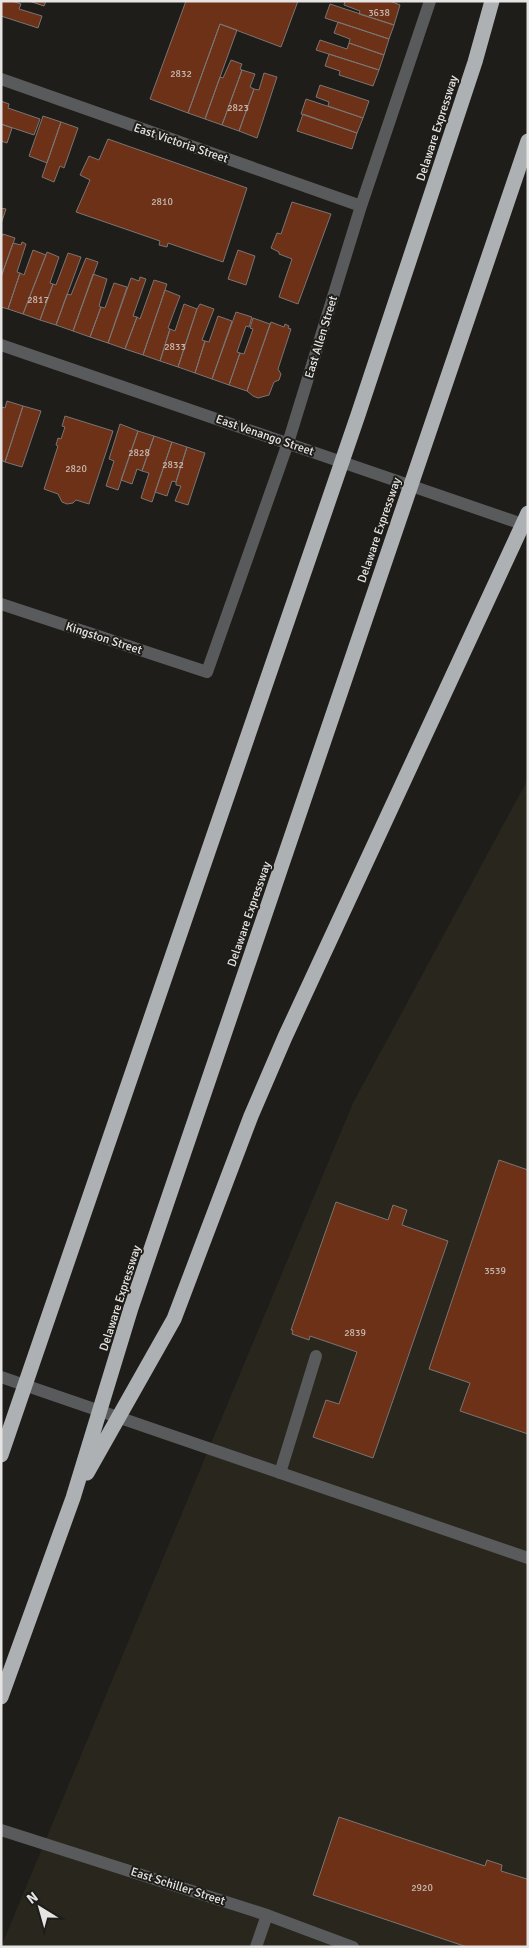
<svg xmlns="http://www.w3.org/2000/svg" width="529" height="1948" font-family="Signika,sans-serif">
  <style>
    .built { fill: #29261e }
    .building { fill: #6c3117; stroke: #797574 }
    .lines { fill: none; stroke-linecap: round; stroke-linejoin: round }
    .lane { stroke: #595a5b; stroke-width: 12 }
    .street { stroke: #595a5b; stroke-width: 12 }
    .highway { stroke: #aeb1b4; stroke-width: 15 }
    .labels { text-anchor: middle; stroke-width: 4; stroke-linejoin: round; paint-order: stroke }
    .number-label { font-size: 10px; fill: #c8b8b0 }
    .street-label { font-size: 12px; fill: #e6e5e3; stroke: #1e1d1a }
  </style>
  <rect width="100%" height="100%" fill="#1e1d1a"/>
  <!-- built -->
  <path class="built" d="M528,779V1947H1L353,1103Z"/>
  <!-- building -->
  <path class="building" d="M1,1H12L21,4L19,9L42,16L38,28L1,16Z
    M29,1H46L44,6Z
    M186,1H298L281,47L220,24L188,113L150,99Z
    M345,1H390L400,5L394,25L359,14L360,11L344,5Z
    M330,4L394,25L389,39L325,18Z
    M338,22L389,39L384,55L349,43L350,39L334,33Z
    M220,24L237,30L205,119L188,113Z
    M320,40L347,49L349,43L384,55L379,70L316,50Z
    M329,54L379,70L373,86L339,75L340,71L325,66Z
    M231,60L242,64L240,69L242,70L222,125L205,119L220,77L223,78Z
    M242,70L255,74L250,87L254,89L239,131L222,125Z
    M264,73L277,77L257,138L239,131L254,89L259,90Z
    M320,85L369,101L363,118L328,106L329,102L316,97Z
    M306,99L363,118L357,133L301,114Z
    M1,101L9,104L8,108L40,119L34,135L1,124Z
    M303,114L357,133L352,149L297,131Z
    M43,116L61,122L47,163L29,156Z
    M61,122L78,128L64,168L60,166L54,182L42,177Z
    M1,124L12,128L7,143L1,141Z
    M108,139L247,188L223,262L168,243L167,247L159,245L160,241L76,212L90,180L80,175L89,156L99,160Z
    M292,202L331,214L298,304L279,297L292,259L279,254V252L271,248L277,233L281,234Z
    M1,208L6,209L1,224Z
    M3,234L15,238L1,277V238Z
    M22,242L26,244L17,272L20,273L8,309L1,307V277L13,243L21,245Z
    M33,250L46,255L23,314L8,309L20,273L24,275Z
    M238,250L255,256L246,285L228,279Z
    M47,252L59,257L50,283L53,284L40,320L23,314Z
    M68,253L81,257L56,325L40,320L53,284L56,285Z
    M86,258L98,262L73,331L56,325L67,294L71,295Z
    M93,274L107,279L99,306L101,307L90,337L73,331Z
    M140,277L146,279L133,316L137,317L125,349L108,343L131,278L139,281Z
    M154,280L167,284L143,355L125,349L137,317L140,319Z
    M114,283L127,287L108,343L90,337L101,307L105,308Z
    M165,290L180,296L168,328L170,329L160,361L143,355Z
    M184,304L197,309L178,367L160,361L170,329L175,331Z
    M200,304L214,309L202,340L205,341L195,373L178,367L197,309Z
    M236,312L252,317L249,327L246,326L237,352L240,353L229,385L212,379Z
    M218,316L232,321L212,379L195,373L205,341L209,342Z
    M253,318L270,324L247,391L229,385L240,353L244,354L253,329L250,328Z
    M271,322L284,327L285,324L289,326L288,328L291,329L278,369L281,374L279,380L274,382L269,395L258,398L253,396L247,391Z
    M7,401L23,406L5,462L1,460V409L2,407L5,408Z
    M23,406L41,411L22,467L5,462Z
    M65,416L113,431L89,504L76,500L73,503L67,504L62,502L58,494L44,489L58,446L56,445L58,438L61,439L65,427L62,426Z
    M120,424L138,431L118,490L106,486L114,461L109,459Z
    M138,431L154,436L142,471L137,469L132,484L121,480Z
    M154,436L172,442L152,502L141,498L149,473L142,471Z
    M172,442L187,447L176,482L172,481L167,496L155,492Z
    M187,447L205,453L188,505L175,501L181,486L176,485V482Z
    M499,1160L528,1170V1434L460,1411L470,1383L429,1369Z
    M336,1202L388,1220L393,1205L407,1210L402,1225L448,1241L373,1458L313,1437L326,1400L339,1404L357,1352L310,1336L309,1340L292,1334L293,1330H291Z
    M339,1817L485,1866L487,1860L502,1865L501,1871L527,1879L528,1877V1947H467L313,1895Z"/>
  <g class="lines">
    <!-- lane -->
    <path class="lane" d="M280,1473L316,1356"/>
    <!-- street -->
    <path class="street" d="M1,79L361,206
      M1,345L528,526
      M1,604L207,672L288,443L361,206L430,1
      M1,1377L528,1558
      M1,1830L267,1915L353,1947
      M256,1947L267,1915"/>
    <!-- highway -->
    <path class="highway" d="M1,1455L358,415L475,62L492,1
      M87,1473L174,1319L251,1116L285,1037L528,513
      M1,1697L73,1498L131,1308L528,141"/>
  </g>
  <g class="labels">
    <!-- number labels -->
    <g class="number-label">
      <text x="379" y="16">3638</text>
      <text x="181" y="77">2832</text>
      <text x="238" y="111">2823</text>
      <text x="162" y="205">2810</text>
      <text x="38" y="303">2817</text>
      <text x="175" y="350">2833</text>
      <text x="139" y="456">2828</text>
      <text x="173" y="468">2832</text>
      <text x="76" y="472">2820</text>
      <text x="495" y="1274">3539</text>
      <text x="355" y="1336">2839</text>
      <text x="422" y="1891">2920</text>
    </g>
    <!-- street labels -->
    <g class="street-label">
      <text transform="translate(437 128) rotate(-72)" y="4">Delaware Expressway</text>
      <text transform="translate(181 143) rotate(19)" y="4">East Victoria Street</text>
      <text transform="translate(321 337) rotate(-73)" y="4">East Allen Street</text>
      <text transform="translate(265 435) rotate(19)" y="4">East Venango Street</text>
      <text transform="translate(379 530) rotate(-71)" y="4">Delaware Expressway</text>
      <text transform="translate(104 638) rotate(18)" y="4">Kingston Street</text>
      <text transform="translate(249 914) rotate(-71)" y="4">Delaware Expressway</text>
      <text transform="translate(120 1298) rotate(-72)" y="4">Delaware Expressway</text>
      <text transform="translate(178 1886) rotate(18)" y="4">East Schiller Street</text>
    </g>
  </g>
  <!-- border -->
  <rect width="529" height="1948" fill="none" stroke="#e6e5e3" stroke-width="5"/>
  <!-- north arrow -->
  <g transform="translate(40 1908) rotate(323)" stroke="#1e1d1a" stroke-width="4" paint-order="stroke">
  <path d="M0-4L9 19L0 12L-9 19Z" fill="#e6e5e3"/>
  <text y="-8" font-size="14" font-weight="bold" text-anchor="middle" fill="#e6e5e3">N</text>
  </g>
</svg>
